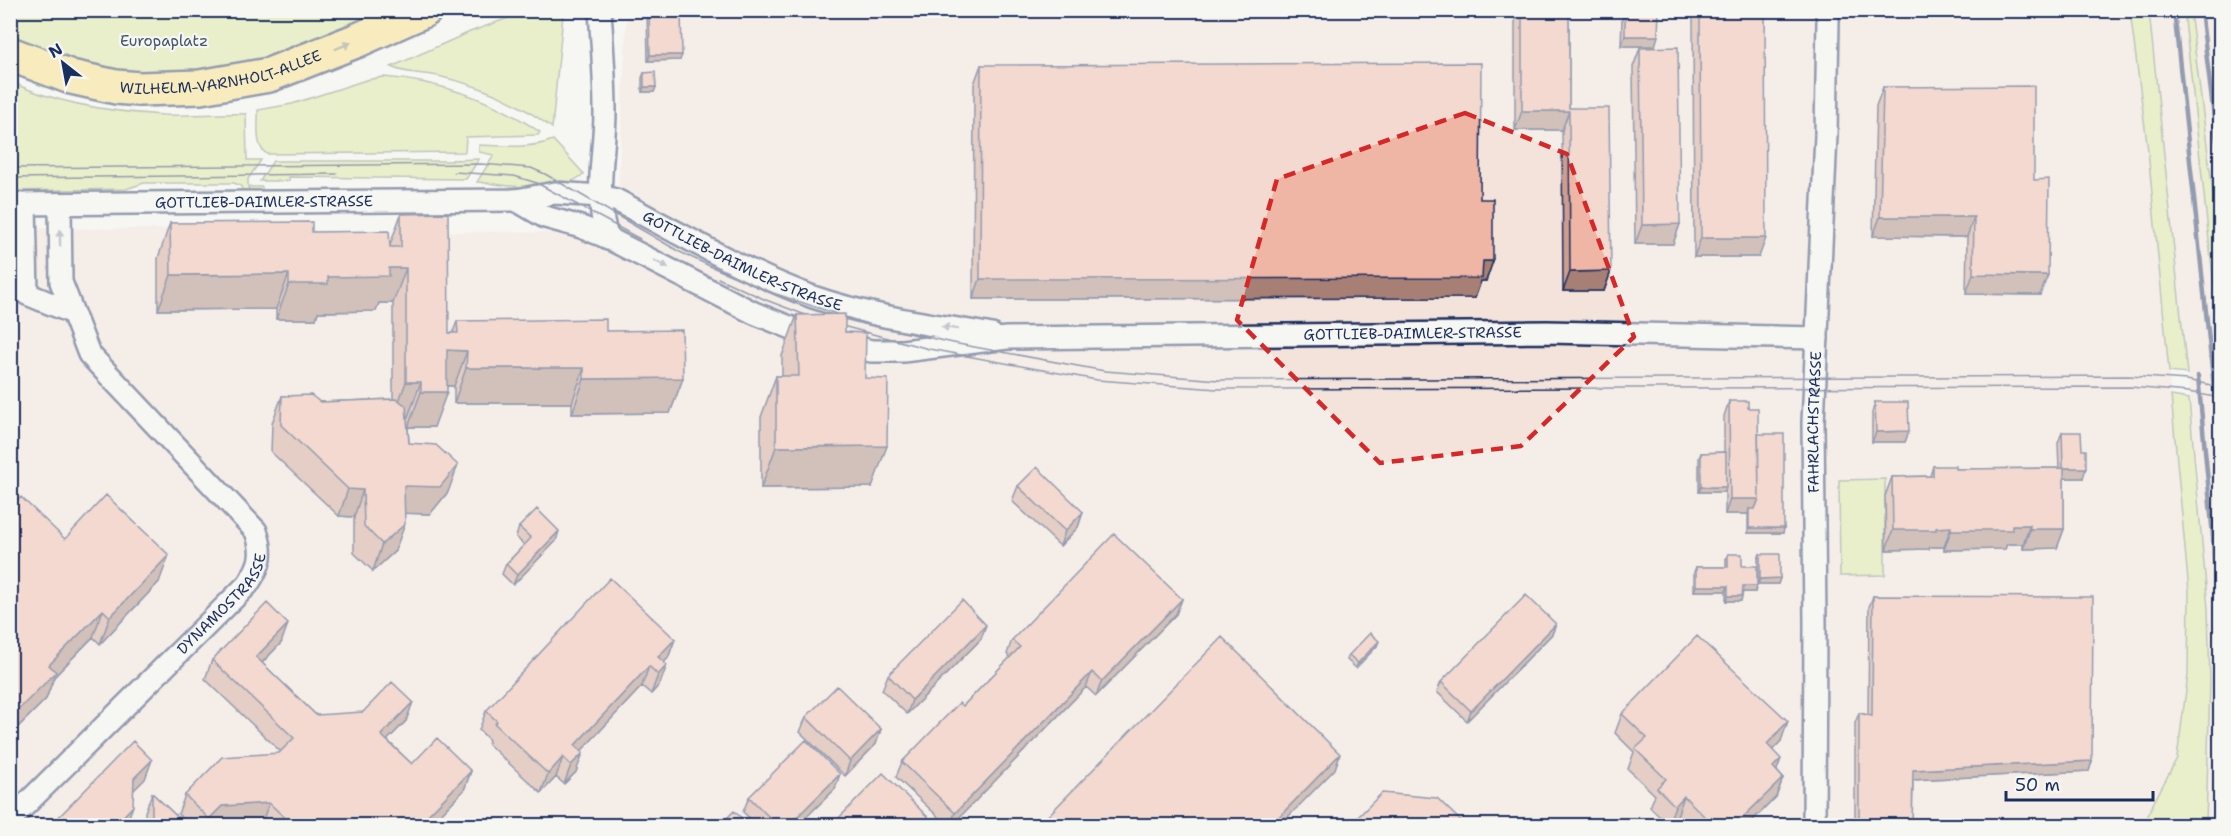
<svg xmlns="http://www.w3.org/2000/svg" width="2231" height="836" font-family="'Shantell Sans',sans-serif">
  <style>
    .built { fill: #f4e3db }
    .green { fill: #d9e79a; stroke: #7a8b7c; stroke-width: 1.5 }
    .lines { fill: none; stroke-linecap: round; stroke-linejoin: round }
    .minor-casing { stroke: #1b2f5e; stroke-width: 26 }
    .primary-casing { stroke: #1b2f5e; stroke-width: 38 }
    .minor { stroke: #f6f6f2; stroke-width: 21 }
    .primary { stroke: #fae180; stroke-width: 33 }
    .tram { stroke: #1b2f5e; stroke-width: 1.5 }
    .rail { stroke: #1b2f5e; stroke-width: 4.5 }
    .wall { fill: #ce9d8f; stroke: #1b2f5e; stroke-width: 1.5 }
    .shaded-wall { fill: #a77f74; stroke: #1b2f5e; stroke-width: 1.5 }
    .building { fill: #efb6a6; stroke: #1b2f5e; stroke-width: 1.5 }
    .oneway { fill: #8a886f }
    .oneway2 { fill: #8892a8 }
    .marked { fill: none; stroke: #d62828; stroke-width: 4.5; stroke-dasharray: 12 8; stroke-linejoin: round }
    .labels { text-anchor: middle; stroke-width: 4.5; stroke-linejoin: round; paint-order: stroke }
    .park-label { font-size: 15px; fill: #41546a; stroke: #f6f6f2 }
    .street-label { font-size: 15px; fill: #1b2f5e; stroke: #f6f6f2 }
  </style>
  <rect width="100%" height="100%" fill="#f6f6f2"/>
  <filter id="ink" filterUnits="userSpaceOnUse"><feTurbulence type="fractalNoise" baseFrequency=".0167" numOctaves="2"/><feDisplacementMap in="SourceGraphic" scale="12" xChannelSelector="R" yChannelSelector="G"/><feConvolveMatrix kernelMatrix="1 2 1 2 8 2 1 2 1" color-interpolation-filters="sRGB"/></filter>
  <g filter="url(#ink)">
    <!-- built -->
    <path class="built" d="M627,11H2130L2148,151L2189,592L2188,675L2177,758L2142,826L11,825L10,228L616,233Z
      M2149,11H2184L2220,342V825H2206L2210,681L2208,609L2197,465Z
      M2190,11H2211L2220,85V249Z"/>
    <!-- green -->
    <path class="green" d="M10,11H390C301,49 212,86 112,69C78,63 44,52 11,42Z
      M527,11H562L563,15L552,128C520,103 482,86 442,77C426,73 405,74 391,67L470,32Z
      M2130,11H2149L2187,374L2169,372L2148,151Z
      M2184,11H2190L2220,249V342Z
      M383,77C439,81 494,100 540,132L538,135L466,137L465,152L267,154C254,147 259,123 258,110L292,104L366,80Z
      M11,82C57,104 112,112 163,115C191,116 219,113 246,114L247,160H261L248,179V187H262V190H242L241,186L234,183H144L126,189L11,191Z
      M553,140L584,174C555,197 512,185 477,182L494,155L479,152V145C504,146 530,149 553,140Z
      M479,159L466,179L289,177V181H260L273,161H452V160Z
      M2171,396L2189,399L2208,609L2210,681L2206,825H2142L2177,758L2188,675L2189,592Z
      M1885,479V575L1840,576L1839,480Z"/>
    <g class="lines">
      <defs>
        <g id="minor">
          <path d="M600,10C602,44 605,78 605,112C605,154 593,198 608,239"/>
          <path id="s1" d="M516,200L545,217L581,227L604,236L754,313L807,334L871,351H903L1007,338L1547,332L1817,338"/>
          <path id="s2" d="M10,204L516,200L555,193L600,196L616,200C681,234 744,272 813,297C871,317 932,324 992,335"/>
          <path d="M25,205L27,294L71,312"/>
          <path id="s3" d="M10,820L248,584C261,564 264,554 256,531L89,354L61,282L60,205"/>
          <path id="s4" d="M1814,826L1815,624L1813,423L1826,135L1828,20L1826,10"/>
        </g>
        <g id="primary">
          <path id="s5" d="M10,54L71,77L116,87L140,89L200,87L269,75L358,40L425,10"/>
        </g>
      </defs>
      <!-- minor casing -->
      <use href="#minor" class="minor-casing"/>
      <!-- primary casing -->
      <use href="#primary" class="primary-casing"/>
      <!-- minor -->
      <use href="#minor" class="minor"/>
      <!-- primary -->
      <use href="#primary" class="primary"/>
      <!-- tram -->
      <path class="tram" d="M10,168L481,164L531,168L545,174L680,252L712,267L773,293L867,324L958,344L1105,371L1219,380L2129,376L2187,380L2220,387
        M454,172L514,176L537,183L640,239
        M10,178L337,174
        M718,278L766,300L816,319L929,349L1097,380L1217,389L2130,387L2188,392L2220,398"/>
      <!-- rail -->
      <path class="rail" d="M2174,10L2220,444
        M2201,10L2220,167
        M2198,376L2213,536L2220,680
        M2217,826L2220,695"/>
    </g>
    <!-- wall -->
    <path class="wall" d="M647,10H681L680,60L648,61Z
      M1515,10H1569V108L1611,271L1604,291H1563L1562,130H1515Z
      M1625,10H1659L1655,46H1621L1622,19Z
      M1695,10H1765L1759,257H1694L1693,18Z
      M1640,48L1680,224L1673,244H1635L1633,67Z
      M981,65L1480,199L1493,261L1486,281H1481L1475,298L973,299L974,84Z
      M644,73L656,87L654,92H642V78Z
      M1883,87L2034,180L2040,295L1966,294L1967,237L1873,236L1876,106Z
      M401,214L449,333H453L457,321L606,331L683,378L670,413L572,414V403H454V386H447L434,427H408L409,443L448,492L430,514L404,513L395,551L373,571L354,553V517L339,516L271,452L272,423L282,396L320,402L393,399V303H379L376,311L318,312L316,319H276V309L158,310V258L170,223L312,232L390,245Z
      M797,315L845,332L865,378L872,487L761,488V417L776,376H782V356Z
      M1729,401L1758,434L1784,528L1783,533H1748V514H1725V492H1699V458L1701,453L1724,452V416Z
      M1875,402L1909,431L1905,442H1872V413Z
      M2062,432L2083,478H2064V529L2057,548L2023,549V544H2007L2005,549L1944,550V547H1930L1929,549L1886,550L1885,496L1892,477L1930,476L1933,466L1956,469L2059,468L2058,443Z
      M1018,486L1083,512L1078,527L1060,546L1012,501Z
      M10,508L65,539L159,582L100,644L93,637L54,677L46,699L10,735Z
      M519,527L556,541L513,585L502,574L506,564L524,545L516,537Z
      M1728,554L1742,566L1755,592H1743L1741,601H1726V591H1694V572L1696,567H1726V559Z
      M1760,554L1780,578L1778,584H1758V559Z
      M1873,596L2092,761L2089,771L1913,780L1912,825H1855V723L1859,713L1868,715L1869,607Z
      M1182,599L1176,614L1096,696L1086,687L952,825H947L896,777L902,762L963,706L1010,658L1007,654L1012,640Z
      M1556,624L1552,634L1467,721L1437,692L1441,682Z
      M675,639L668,658L664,662L660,684L651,694L642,686L581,751L576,772L564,784L556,777L541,793L488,744L489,740L479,730L486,711Z
      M981,639L907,714L882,690L888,675Z
      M281,643L262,663L316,715L406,721L387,740L412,764L471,771L464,790L430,825H266L262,822L214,825H189L178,814L185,795L281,752L205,679L212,660Z
      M1377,646L1356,668L1347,660L1349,655Z
      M1622,714L1781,741L1772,750L1777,771L1783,778L1776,797L1748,825H1687L1677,816L1668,825L1650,807L1655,795L1628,769L1634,752L1615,733Z
      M806,717L881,729L876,744L845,776L800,732Z
      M835,789L798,825H757L743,812L749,797Z
      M152,793L186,825H145V812Z"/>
    <!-- shaded-wall -->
    <path class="shaded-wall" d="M1625,36H1658L1655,46H1621Z
      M650,55H682L680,60L648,61Z
      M644,87H656L654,92H642Z
      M1522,111H1569L1562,130H1515Z
      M1880,217H1974L1967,237L1873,236Z
      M1680,224L1673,244H1635L1642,225Z
      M1701,238H1766L1759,257H1694Z
      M15,240L10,252V245Z
      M1483,261H1493L1486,281H1481L1475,298L973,299L980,279Z
      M389,268H406L393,303H379L376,311L318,312L316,319H276L289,284L328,277Z
      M1611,271L1604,291H1563L1570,272Z
      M289,274L276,309L158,310L171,275Z
      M1973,274L2048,275L2040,295L1966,294Z
      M447,350L467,351L454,386L434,385Z
      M466,368H584L572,403H454Z
      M683,378L670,413L572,414L584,379Z
      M406,382H421L408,417H393Z
      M421,392H447L434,427H408Z
      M1909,431L1905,442H1872L1876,432Z
      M887,446L872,487L761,488L776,447Z
      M458,465L448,492L430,514L394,513L404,486Z
      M2063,468H2086L2083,478H2059Z
      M1701,487H1726L1725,492H1699Z
      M348,489L363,490L354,517L339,516Z
      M1730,499H1759L1753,514L1749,509L1748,514H1725Z
      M1083,512L1078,527L1060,546L1065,531Z
      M405,524L395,551L373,571L382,544Z
      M2012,525H2030L2023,544H2007L2005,549L1944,550L1951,530Z
      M1951,527L1944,547H1930L1929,549L1886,550L1893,530Z
      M1749,528H1784L1783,533H1748Z
      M2030,529H2064L2057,548L2023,549Z
      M559,531L556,541L513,585L517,575Z
      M169,555L159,582L100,644L110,617Z
      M1780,578L1778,584H1758L1760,579Z
      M1696,586H1728L1726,591H1694Z
      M1743,586H1757L1755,592H1741Z
      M1728,596H1742L1741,601H1726Z
      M1182,599L1176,614L1096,696L1102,681Z
      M103,610L93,637L54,677L46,699L10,735V718L49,665Z
      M288,624L281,643L249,676L256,657Z
      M1556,624L1552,634L1467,721L1471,711Z
      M986,625L981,639L907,714L912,700Z
      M675,639L668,658L655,672L658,657Z
      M1379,641L1377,646L1356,668L1358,663Z
      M667,665L660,684L651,694L658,675Z
      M649,666L642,686L570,763L575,745Z
      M1092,672L1086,687L952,825H950L955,813Z
      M413,702L406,721L374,754L381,735Z
      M1788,721L1781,741L1760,763L1767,744Z
      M881,729L876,744L845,776L850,761Z
      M583,753L576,772L564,784L571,765Z
      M1340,754L1335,769L1280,825H1271Z
      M563,757L556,777L541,793L548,774Z
      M1781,759L1774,778L1773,767Z
      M152,760L145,779L127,797L134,778Z
      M2092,761L2089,771L1910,780L1913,770Z
      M471,771L464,790L430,825H418Z
      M840,774L835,789L798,825H789Z
      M1783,778L1776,797L1748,825H1735Z
      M1684,796L1677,816L1668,825L1675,806Z
      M269,803L262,822L206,825L209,819L222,806Z
      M133,806L126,825H115Z"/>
    <!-- building -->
    <path class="building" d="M649,10H681L682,55H650Z
      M1522,10H1569V108H1609L1611,271L1570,272L1569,111H1522Z
      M1625,10H1659L1658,36H1625Z
      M1700,10H1765L1766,238H1701Z
      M1678,47L1680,224L1642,225L1640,48Z
      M1481,63L1480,199H1493V261H1483L1482,278L980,279L981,65Z
      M655,72L656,87H644V73Z
      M2034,86V180L2049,179L2048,275L1973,274L1974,217H1880L1883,87Z
      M10,207L16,208L15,240L10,245Z
      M448,213L449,333H458L457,321L606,319V331L682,330L683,378L584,379V368H466L467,351L447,350V392H421V382H406V268H389V276L328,277V284H289V274L171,275L170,223L312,222V232L389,231L390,247H401V214Z
      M845,314V332L866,333L865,378L888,379L887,446L776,447V376H799L797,315Z
      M311,395L320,402L397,399L406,406L409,443L436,445L458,465L440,487L404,486L405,524L382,544L364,526L363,490L348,489L281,425L282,396Z
      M1729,401H1748V408H1758L1759,499H1730Z
      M1875,402H1908L1909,431L1876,432Z
      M2062,432H2081L2082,450H2086V468H2063Z
      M1758,434H1784V528H1749V509H1755L1759,499Z
      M1726,452V487H1701V453Z
      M1933,466H1956V469L2064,468V529H2030V525H2012V530H1951V527L1936,528V530H1893L1892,477L1933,476Z
      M1037,467L1083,512L1065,531L1018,486Z
      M106,495L169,555L110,617L103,610L49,665L56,672L10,718V508L21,497L65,539Z
      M537,509L559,531L517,575L506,564L531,538L519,527Z
      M1114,534L1182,599L1102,681L1092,672L955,813L902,762L959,703L963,706L1020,647L1012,640Z
      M1728,554H1742V566H1757V586H1743L1742,596H1728V586H1696V567H1728Z
      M1760,554H1780V578L1760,579Z
      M610,578L675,639L658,657L667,665L658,675L649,666L575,745L583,753L571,765L563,757L548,774L495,724L497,721L486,711Z
      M1526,595L1556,624L1471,711L1441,682Z
      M1873,596L2093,597L2092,761L1913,770L1912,825H1859V713L1872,716Z
      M962,600L986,625L912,700L888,675Z
      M267,603L288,624L256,657L316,715L363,712L392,682L413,702L381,735L412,764L437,738L471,771L418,825H293L269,803L222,806L209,819L185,795L222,757L279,753L294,738L212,660Z
      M1370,633L1379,641L1358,663L1349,655Z
      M1697,636L1788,721L1767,744L1781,759L1773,767L1783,778L1735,825H1713L1684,796L1675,806L1657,788L1666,779L1635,749L1647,738L1622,714Z
      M1222,637L1340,754L1271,825H1039Z
      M837,686L881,729L850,761L806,717Z
      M806,740L840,774L789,825H777L749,797Z
      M133,741L152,760L134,778L133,806L115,825H51Z
      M883,773L936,825H832Z
      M152,793L186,825H152Z
      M1382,793L1437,798L1465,825H1350Z
      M734,811L749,825H720Z"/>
    <!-- one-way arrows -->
    <defs><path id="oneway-solid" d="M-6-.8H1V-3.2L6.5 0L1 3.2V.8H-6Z" transform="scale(1.5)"/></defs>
    <use class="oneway" href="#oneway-solid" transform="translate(343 46) rotate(-22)"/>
    <g class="oneway2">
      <use href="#oneway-solid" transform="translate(60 238) rotate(-90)"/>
      <use href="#oneway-solid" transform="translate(661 264) rotate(28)"/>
      <use href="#oneway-solid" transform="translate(950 328) rotate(-171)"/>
    </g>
  </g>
  <!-- marked area -->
  <path d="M0 0H2231V836H0ZM1465,113L1567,154L1634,337L1521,446L1380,463L1237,320L1277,179Z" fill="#f6f6f2" fill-opacity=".55" fill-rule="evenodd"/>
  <path class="marked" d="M1465,113L1567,154L1634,337L1521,446L1380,463L1237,320L1277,179Z"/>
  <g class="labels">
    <!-- park labels -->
    <g class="park-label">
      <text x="164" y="46">Europaplatz</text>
    </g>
    <!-- street labels -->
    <g class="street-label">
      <text dy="5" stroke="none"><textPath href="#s5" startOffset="218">WILHELM-VARNHOLT-ALLEE</textPath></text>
      <text dy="5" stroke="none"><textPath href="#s2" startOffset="254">GOTTLIEB-DAIMLER-STRASSE</textPath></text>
      <text dy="5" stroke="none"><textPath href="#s2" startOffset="748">GOTTLIEB-DAIMLER-STRASSE</textPath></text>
      <text dy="5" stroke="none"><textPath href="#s1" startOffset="930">GOTTLIEB-DAIMLER-STRASSE</textPath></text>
      <text dy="5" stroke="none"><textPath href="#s4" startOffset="404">FAHRLACHSTRASSE</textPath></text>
      <text dy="5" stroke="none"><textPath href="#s3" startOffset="304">DYNAMOSTRASSE</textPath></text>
    </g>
  </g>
  <!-- margin -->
  <rect width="2231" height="836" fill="none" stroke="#f6f6f2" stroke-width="36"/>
  <rect x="18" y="18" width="2195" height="800" fill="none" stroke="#1b2f5e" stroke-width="2" filter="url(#ink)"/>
  <!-- north arrow -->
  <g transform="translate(63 63) rotate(329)" stroke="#f6f6f2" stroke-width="4.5" paint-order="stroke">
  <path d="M0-4.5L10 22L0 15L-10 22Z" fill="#1b2f5e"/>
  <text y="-9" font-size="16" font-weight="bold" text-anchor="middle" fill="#1b2f5e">N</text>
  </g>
  <!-- scale -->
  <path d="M2006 791v9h147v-9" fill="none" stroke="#1b2f5e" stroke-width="3"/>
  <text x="2015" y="791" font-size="18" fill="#1b2f5e" stroke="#f6f6f2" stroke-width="4.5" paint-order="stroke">50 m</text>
</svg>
